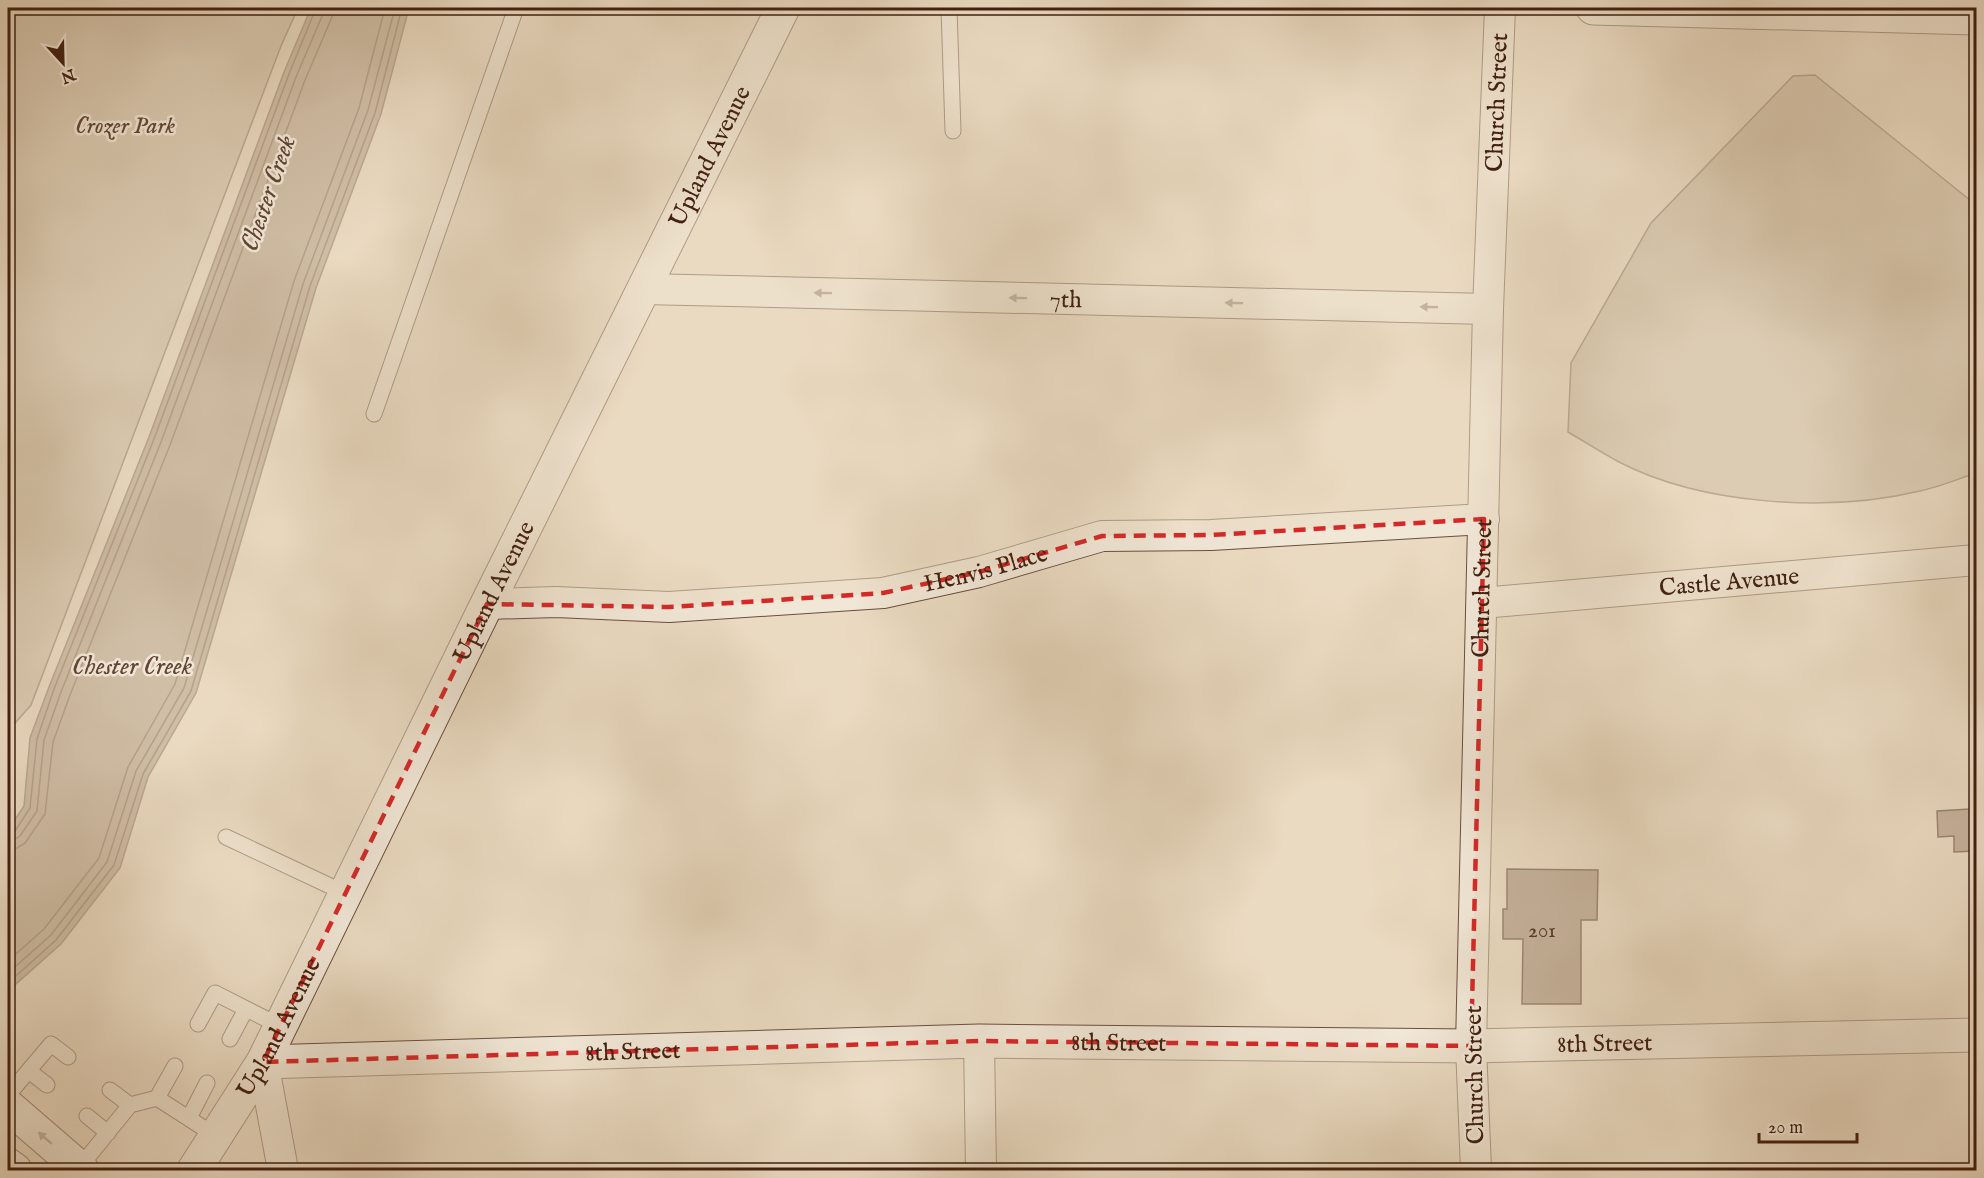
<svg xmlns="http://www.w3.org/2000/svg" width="1984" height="1178" font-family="'IM FELL English',serif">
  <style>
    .green { fill: #cdbaa3; stroke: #886d5a; stroke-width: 1.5 }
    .water { fill: #b19b85; stroke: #856a57; stroke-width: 1.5 }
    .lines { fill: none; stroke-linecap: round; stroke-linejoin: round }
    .shore { stroke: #7a5e4b; stroke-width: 1.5 }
    .building { fill: #99816d; stroke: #422011; stroke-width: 1.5 }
    .service-casing { stroke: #6c4e3d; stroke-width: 17 }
    .minor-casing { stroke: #6c4e3d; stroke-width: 32 }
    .tertiary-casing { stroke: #6c4e3d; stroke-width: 35 }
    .secondary-casing { stroke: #422011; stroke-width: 35 }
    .service { stroke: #f1e7d7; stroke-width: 15 }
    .minor { stroke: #f1e7d7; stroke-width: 30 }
    .tertiary { stroke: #f1e7d7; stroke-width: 33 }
    .secondary { stroke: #f1e7d7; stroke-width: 33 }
    .oneway { fill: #9a8474 }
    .marked { fill: none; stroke: #d62828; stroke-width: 4.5; stroke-dasharray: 12 8; stroke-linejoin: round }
    .labels { text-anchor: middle; stroke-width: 5; stroke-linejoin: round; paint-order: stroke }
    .number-label { font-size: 21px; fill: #583828 }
    .street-label { font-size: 24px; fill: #422011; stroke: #f1e7d7 }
    .park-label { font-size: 24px; font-style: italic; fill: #654636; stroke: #f1e7d7 }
    .water-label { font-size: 26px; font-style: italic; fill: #634534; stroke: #f1e7d7 }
  </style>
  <rect width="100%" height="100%" fill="#eadac1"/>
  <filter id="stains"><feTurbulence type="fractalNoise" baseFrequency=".00333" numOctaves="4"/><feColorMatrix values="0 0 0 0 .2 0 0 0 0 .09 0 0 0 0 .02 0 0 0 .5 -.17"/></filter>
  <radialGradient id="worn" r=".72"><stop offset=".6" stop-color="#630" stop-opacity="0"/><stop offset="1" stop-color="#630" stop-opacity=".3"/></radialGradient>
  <!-- green -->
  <path class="green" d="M8,8H298L281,46L31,705L8,731Z
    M1815,75L1976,205V473C1958,479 1939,487 1920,491C1829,513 1702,505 1619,462C1602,453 1585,442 1568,432L1571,363L1651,223L1793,76Z"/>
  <!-- water -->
  <path class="water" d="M311,8H409L381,114L316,288L196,693L148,777L120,868L61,944L8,991V830L24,806L30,738L49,687L149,437L284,72Z"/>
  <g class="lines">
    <!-- shore -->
    <path class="shore" d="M8,833L15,831L30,808L37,739L54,689L154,439L289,74L316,8
      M8,840H14L20,836L37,811L44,740L61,692L161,442L296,77L323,14L324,8
      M8,850L17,848L25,843L45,814L53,742L70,695L170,445L305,80L332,17L333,8
      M8,961L44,929L99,858L128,767L175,684L294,281L359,108L385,8
      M8,973L51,935L107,862L136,771L184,688L303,284L368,110L395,8
      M8,983L56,940L114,865L143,774L191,691L310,286L375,113L402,8"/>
  </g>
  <!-- building -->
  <path class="building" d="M1971,802H1976V851L1954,852V836L1938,837L1937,811L1970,809Z
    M1507,869L1598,870L1597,920H1581V1004H1522L1523,939H1503V909H1507Z"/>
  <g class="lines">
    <defs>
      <path id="service" d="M949,8L953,131
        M374,414L516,8
        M226,837L345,893
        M198,1024L215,993L280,1026
        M230,1039L246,1009
        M29,1071L47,1085
        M110,1090L130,1105
        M8,1095L51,1044L68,1057
        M157,1098L175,1066
        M87,1116L108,1133
        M189,1118L207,1083
        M79,1168L130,1105L157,1098L216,1136"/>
      <g id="minor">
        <path id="s1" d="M643,289L1488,309"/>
        <path id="s2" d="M1482,603L1976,560"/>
        <path id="s3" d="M487,604L556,602L669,607L883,593L979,572L1102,536L1211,535L1484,519"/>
        <path d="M979,1041L981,1170"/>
        <path d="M263,1062L283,1170"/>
        <path id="s4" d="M1476,1170L1471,1046L1488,309L1500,8"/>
      </g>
      <g id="tertiary">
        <path d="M1593,8L1976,18"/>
        <path id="s5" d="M263,1062L979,1041L1471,1046L1976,1035"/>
        <path id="s6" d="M194,1170L263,1062L487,604L783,8"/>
      </g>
      <path id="secondary" d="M8,1106L82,1170
        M8,1165L15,1170"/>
    </defs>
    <!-- service casing -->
    <use href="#service" class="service-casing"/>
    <!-- minor casing -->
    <use href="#minor" class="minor-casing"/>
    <!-- tertiary casing -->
    <use href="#tertiary" class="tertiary-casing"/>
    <!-- secondary casing -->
    <use href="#secondary" class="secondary-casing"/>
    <!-- service -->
    <use href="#service" class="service"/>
    <!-- minor -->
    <use href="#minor" class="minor"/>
    <!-- tertiary -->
    <use href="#tertiary" class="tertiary"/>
    <!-- secondary -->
    <use href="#secondary" class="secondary"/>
  </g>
  <!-- one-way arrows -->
  <defs><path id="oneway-solid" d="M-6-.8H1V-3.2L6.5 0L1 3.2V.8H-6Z" transform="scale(1.5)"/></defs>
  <g class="oneway">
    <use href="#oneway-solid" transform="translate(823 293) rotate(-179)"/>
    <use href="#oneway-solid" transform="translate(1018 298) rotate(-179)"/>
    <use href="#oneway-solid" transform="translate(1234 303) rotate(-179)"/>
    <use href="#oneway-solid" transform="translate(1429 307) rotate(-179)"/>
    <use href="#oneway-solid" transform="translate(45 1138) rotate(-139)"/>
  </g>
  <!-- marked area -->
  <path d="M0 0H1984V1178H0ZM1484,519L1471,1046L979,1041L263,1062L487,604L669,607L883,593L979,572L1102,536L1211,535Z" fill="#eadac1" fill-opacity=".55" fill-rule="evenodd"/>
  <path class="marked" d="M1484,519L1471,1046L979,1041L263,1062L487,604L669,607L883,593L979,572L1102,536L1211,535Z"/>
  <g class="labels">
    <!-- number labels -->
    <g class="number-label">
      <text x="1542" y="937">201</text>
    </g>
    <!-- street labels -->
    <g class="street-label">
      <text dy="8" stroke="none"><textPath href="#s4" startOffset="1068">Church Street</textPath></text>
      <text dy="8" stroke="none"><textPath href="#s6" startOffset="1138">Upland Avenue</textPath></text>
      <text dy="8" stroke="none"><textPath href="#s1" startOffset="423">7th</textPath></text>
      <text dy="8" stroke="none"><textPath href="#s3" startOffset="502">Henvis Place</textPath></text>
      <text dy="8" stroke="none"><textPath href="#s2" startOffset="248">Castle Avenue</textPath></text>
      <text dy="8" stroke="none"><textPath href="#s4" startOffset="582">Church Street</textPath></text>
      <text dy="8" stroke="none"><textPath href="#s6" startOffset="652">Upland Avenue</textPath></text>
      <text dy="8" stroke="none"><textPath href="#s6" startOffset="166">Upland Avenue</textPath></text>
      <text dy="8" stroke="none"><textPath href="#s5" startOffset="856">8th Street</textPath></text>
      <text dy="8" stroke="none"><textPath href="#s5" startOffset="1342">8th Street</textPath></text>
      <text dy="8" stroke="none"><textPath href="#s5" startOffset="370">8th Street</textPath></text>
      <text transform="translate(1474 1075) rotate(-91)" y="8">Church Street</text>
    </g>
    <!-- park labels -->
    <g class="park-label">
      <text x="125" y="133">Crozer Park</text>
    </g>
    <!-- water labels -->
    <g class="water-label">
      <text transform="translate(267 193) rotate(-71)" y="9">Chester Creek</text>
      <text x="132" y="674">Chester Creek</text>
    </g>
  </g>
  <!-- margin -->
  <rect width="1984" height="1178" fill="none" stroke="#eadac1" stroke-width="30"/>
  <rect x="9" y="9" width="1966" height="1160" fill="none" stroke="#422011" stroke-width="3"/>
  <rect x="15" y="15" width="1954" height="1148" fill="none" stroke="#422011" stroke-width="1.5"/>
  <!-- north arrow -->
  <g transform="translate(63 63) rotate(158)" stroke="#f1e7d7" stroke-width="4.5" paint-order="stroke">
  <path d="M0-4.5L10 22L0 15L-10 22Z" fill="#422011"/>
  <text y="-9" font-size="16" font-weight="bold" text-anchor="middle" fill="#422011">N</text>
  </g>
  <!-- scale -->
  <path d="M1759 1133v9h98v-9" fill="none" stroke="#422011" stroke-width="3"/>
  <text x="1768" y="1133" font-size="18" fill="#422011" stroke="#f1e7d7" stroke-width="4.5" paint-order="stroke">20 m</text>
  <rect width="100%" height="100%" filter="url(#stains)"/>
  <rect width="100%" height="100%" fill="url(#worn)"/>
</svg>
